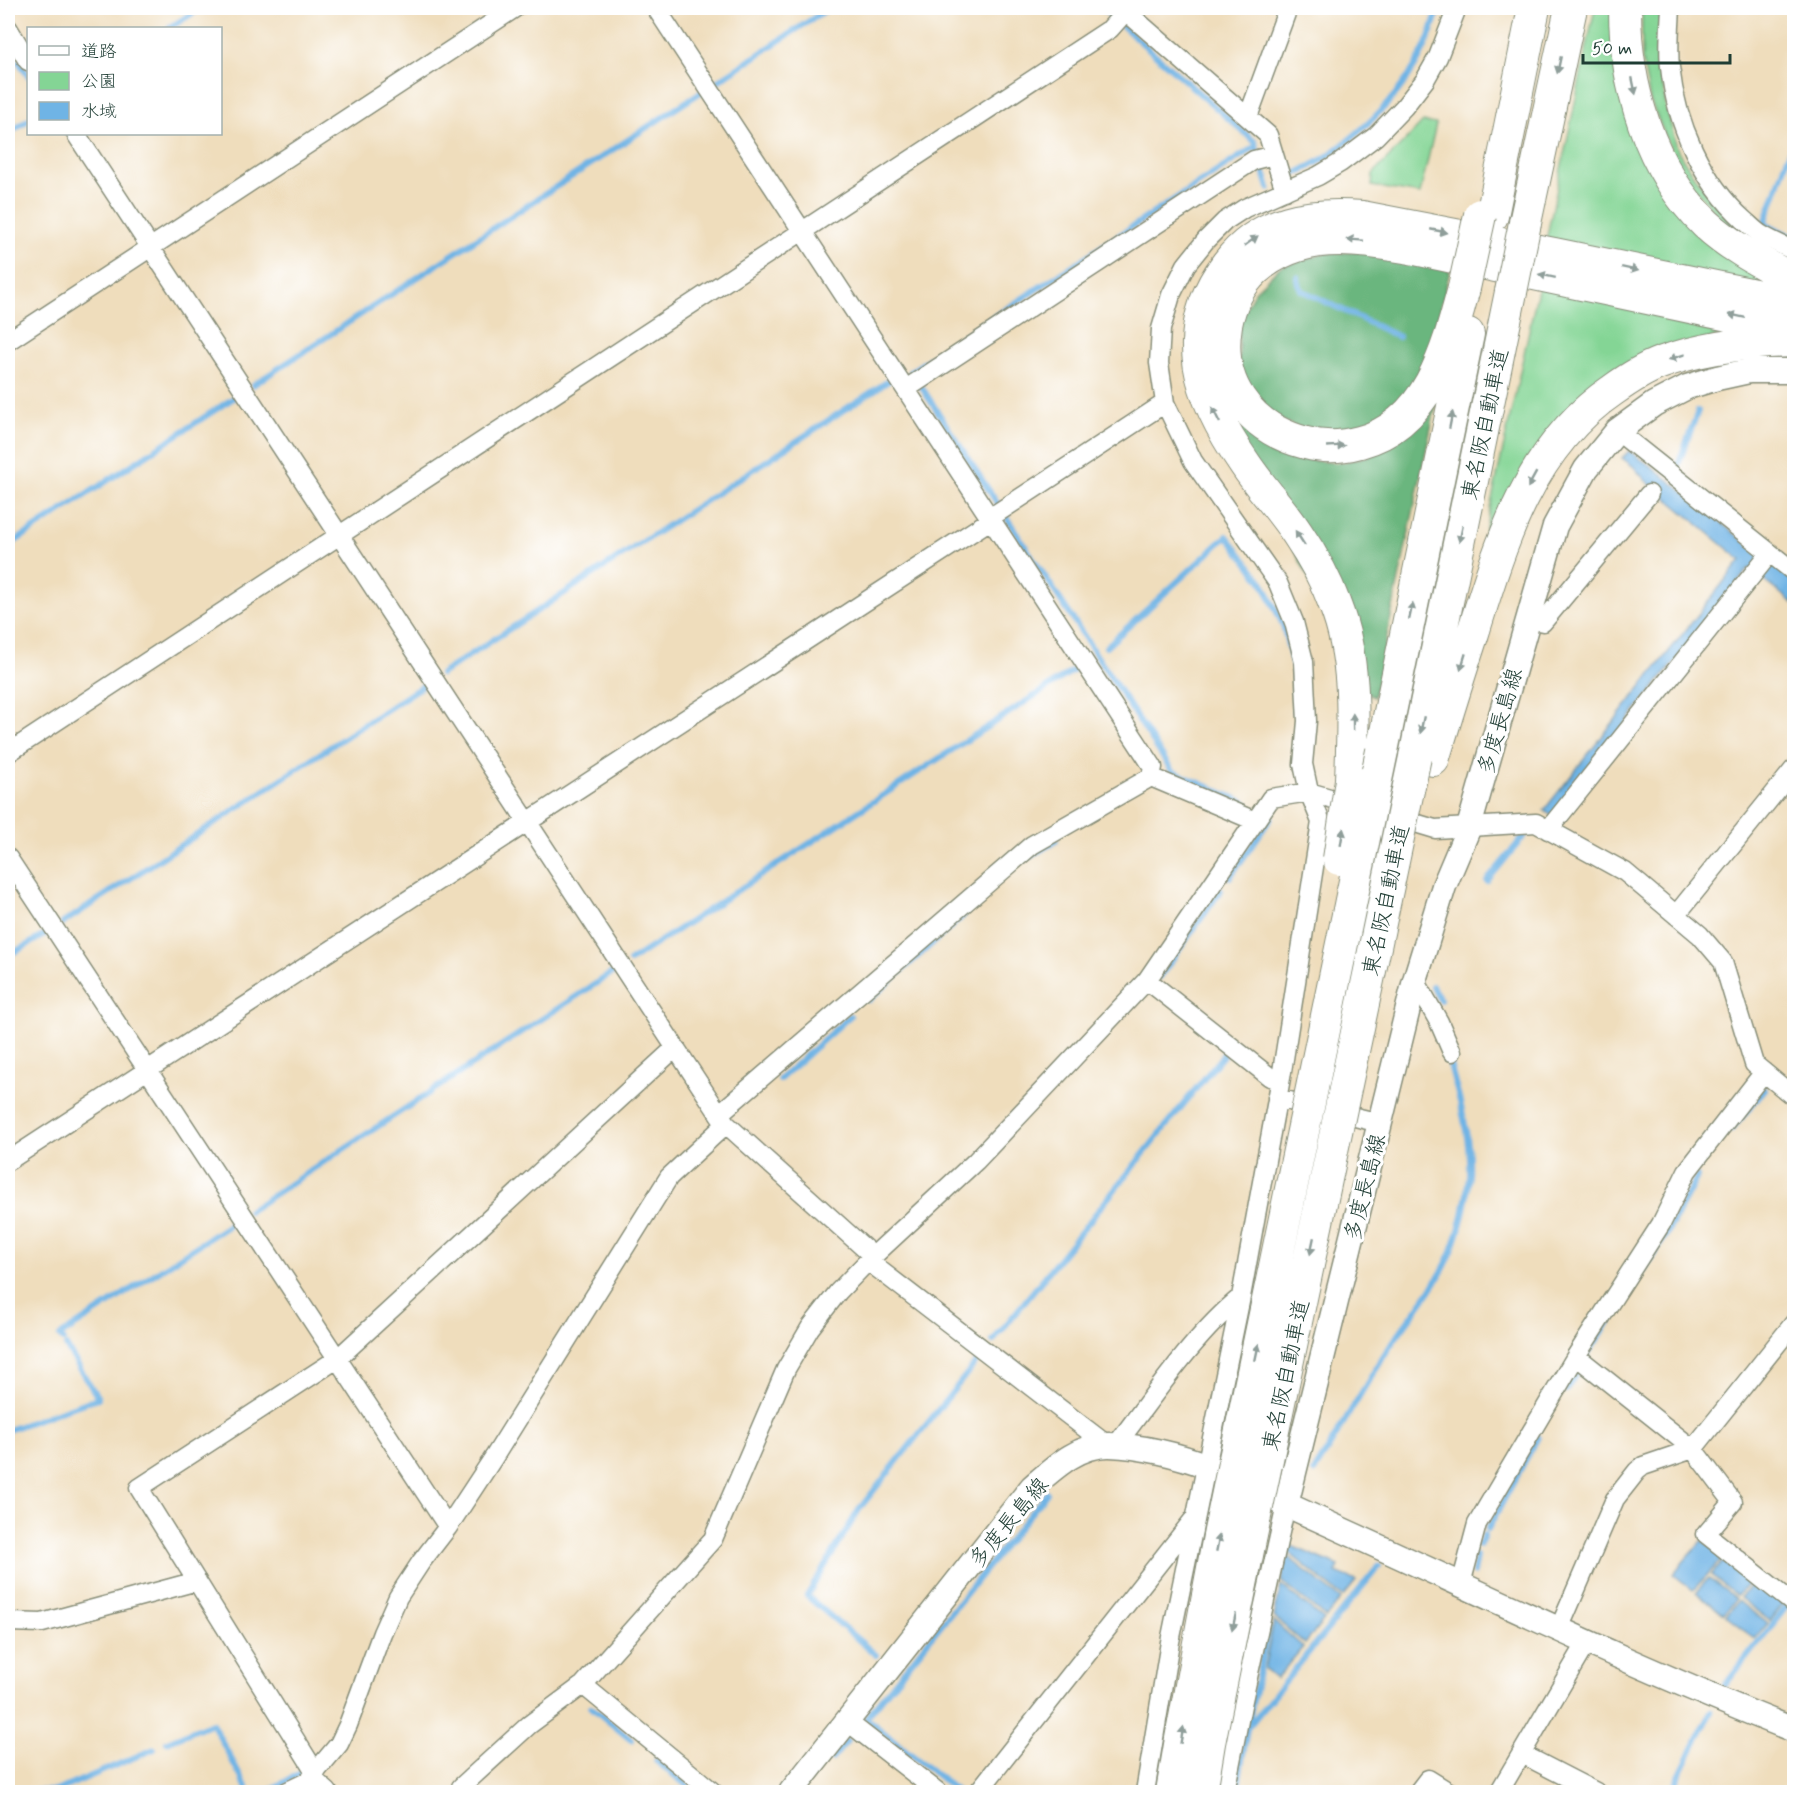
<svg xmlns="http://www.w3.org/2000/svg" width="1802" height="1800" font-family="Mynerve,'Klee One',sans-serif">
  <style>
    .green { fill: #84d595; stroke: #528964; stroke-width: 1.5 }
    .forest { fill: #6bb67e; stroke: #457a59; stroke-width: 1.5 }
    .water { fill: #6fb4e5; stroke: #47788c; stroke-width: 1.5 }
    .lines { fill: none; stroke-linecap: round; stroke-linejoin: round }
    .stream { stroke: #6fb4e5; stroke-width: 6 }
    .street-casing { stroke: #878d78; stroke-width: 21 }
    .secondary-casing { stroke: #878d78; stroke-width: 27 }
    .highway-casing { stroke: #878d78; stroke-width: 34 }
    .street { stroke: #fff; stroke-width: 18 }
    .secondary { stroke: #fff; stroke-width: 24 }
    .highway { stroke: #fff; stroke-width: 32 }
    .highway-bridge-casing { stroke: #878d78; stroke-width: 34; stroke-linecap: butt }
    .highway-bridge { stroke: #fff; stroke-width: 32 }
    .oneway { fill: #8f9e9a }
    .labels { text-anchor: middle; stroke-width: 6; stroke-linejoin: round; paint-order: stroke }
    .street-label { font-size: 22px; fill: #1f3d34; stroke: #fff }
  </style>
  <rect width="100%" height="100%" fill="#fff"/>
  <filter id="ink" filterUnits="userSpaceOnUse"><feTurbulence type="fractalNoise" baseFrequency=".0167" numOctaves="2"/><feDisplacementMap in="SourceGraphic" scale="12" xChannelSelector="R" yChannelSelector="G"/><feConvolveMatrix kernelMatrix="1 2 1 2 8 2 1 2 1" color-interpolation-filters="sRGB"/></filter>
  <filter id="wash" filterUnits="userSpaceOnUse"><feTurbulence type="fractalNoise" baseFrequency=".008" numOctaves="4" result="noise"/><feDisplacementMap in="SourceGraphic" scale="24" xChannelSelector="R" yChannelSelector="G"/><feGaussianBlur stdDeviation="1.35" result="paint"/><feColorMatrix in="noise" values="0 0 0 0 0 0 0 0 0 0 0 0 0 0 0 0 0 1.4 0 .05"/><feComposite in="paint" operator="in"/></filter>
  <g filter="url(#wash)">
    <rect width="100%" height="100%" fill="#efddbc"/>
    <!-- green -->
    <path class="green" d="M1595,8H1618L1644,157L1788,291L1546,240Z
      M1642,8H1662L1660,64L1666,107L1678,151L1693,175L1716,204L1741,230L1769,249L1722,221L1680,170L1650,100L1642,59Z
      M1423,122L1436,124L1420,194L1372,186L1373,174Z
      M1539,285L1741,328L1625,369L1491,537L1485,531Z"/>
    <!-- forest -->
    <path class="forest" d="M1367,252L1450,270L1433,340L1418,378L1404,401L1373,425L1319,437L1272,416L1239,377V321L1255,291L1280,267L1327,253Z
      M1437,399L1374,697L1365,692L1235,430L1246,425L1269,445L1298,459L1340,463L1369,456L1398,440Z"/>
    <!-- water -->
    <path class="water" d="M1629,451L1655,469L1794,582V604L1749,568L1552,816L1544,810L1741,560L1645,480L1634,467L1622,458Z
      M1702,1540L1724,1557L1693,1590L1673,1574Z
      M1289,1545L1339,1566L1336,1573L1356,1581L1343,1597L1288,1552Z
      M1287,1556L1341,1599L1326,1618L1281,1581Z
      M1726,1559L1752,1579L1737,1596L1711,1575Z
      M1709,1578L1736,1599L1724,1614L1696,1592Z
      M1754,1581L1783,1604L1770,1621L1740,1598Z
      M1281,1585L1324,1620L1305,1644L1274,1617Z
      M1738,1601L1767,1623L1755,1639L1726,1616Z
      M1274,1621L1303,1647L1276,1679L1264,1669Z"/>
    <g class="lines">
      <!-- stream -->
      <path class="stream" d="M1102,8L1255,142L1257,150
        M169,28L201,8
        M19,62L28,76
        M715,83L829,8
        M8,134L28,120
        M1794,140L1765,223L1794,238
        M1260,160L1269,188
        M1289,177C1302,170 1317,164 1329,155C1367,128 1403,93 1423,51C1430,37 1434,22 1439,8
        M1297,277L1301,290L1399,337
        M253,385L701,92
        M1678,465L1698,411
        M8,546L238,395
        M1106,647L1227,536L1263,583L1283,625L1294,669L1295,711
        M441,674L893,378
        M1246,803L1172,771L911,371L1256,146
        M1031,856L1056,841
        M1230,877L1271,818
        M1487,881L1525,835
        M63,923L427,683
        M8,955L22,948L44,935
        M630,961L1074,670
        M1160,977L1221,890
        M1432,986L1440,1000
        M869,1000L963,916
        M780,1079L850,1016
        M1731,1130L1765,1089
        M249,1211L615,971
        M1642,1272L1665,1237L1697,1177
        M1631,1289L1635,1282
        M63,1340L60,1336L235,1221
        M993,1341L1224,1054
        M1587,1355L1625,1298
        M1566,1390L1581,1366
        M8,1430L98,1398L66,1346
        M1314,1472C1339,1432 1362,1390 1387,1351C1408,1318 1437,1288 1452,1251C1461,1228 1467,1200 1469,1175C1471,1134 1458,1094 1447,1054
        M1488,1529L1538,1437
        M1479,1546L1484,1535
        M1474,1573L1477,1556
        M876,1655L807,1596L860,1508L977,1361
        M1725,1685L1787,1606
        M591,1707L631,1740
        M1249,1726L1379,1566
        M167,1742L212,1723L249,1792
        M832,1759L847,1741
        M656,1761L695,1792
        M30,1791H56L154,1749
        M267,1792L304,1771
        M958,1792L866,1718L1047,1493
        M1237,1792L1247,1729L1268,1628
        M1671,1792L1711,1712"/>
    </g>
  </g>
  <g filter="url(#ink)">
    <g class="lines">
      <defs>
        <path id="street" d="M656,8L1153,767L1151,777
          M1122,8L1268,135L1285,191
          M1671,8C1670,27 1668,48 1670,67C1676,123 1702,182 1744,220C1750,225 1755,231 1762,235C1772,241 1784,246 1794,251
          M8,28L28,61
          M1248,117L1288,8
          M76,134L719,1114L726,1124L873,1256
          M8,341L515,8
          M906,389L1254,160L1274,155
          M1617,431L1794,572
          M991,517L1165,403
          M1528,619L1543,622L1649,494
          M8,753L1110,29L1126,11
          M1395,817L1435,829L1536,823L1625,872L1700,935L1723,962L1754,1064L1794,1097
          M1548,830L1770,553
          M8,858L448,1527
          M1676,915L1794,769
          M1147,980L1270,1077L1281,1078
          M1415,980L1439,1022L1452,1052
          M1277,1098L1380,1123
          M719,1114L1032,845L1151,777L1255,821
          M8,1161L992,519
          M868,1261L1107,1445
          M1576,1356L1693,1449L1733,1502L1706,1534L1794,1604
          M1116,1445C1153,1397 1194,1335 1241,1297
          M1461,1584L1477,1524L1576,1356L1661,1224L1687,1171L1764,1072
          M8,1622L42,1623L197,1581
          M1559,1629L1615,1499L1637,1471L1643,1466L1693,1449L1794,1323
          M583,1685L713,1792
          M848,1722L938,1792
          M1522,1754L1596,1792
          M316,1773L139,1488L337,1359L675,1048
          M311,1777L328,1792
          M286,1792L307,1782L339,1744L348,1725L382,1633L398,1597L421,1562L448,1527L494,1457L669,1177L726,1124
          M464,1792L461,1787L529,1725L583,1685L713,1539L786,1369L810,1328L838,1292L868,1261L976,1161L1147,980L1271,798L1309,792L1354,805
          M978,1792L1193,1520
          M1145,1792L1170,1642L1241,1297L1281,1078L1321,822L1309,792L1303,764L1307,721L1304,662L1294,622L1278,583L1193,461L1165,403L1159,363L1161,329L1171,295L1186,265L1206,240L1225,221L1245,208L1318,176L1340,163L1376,136L1404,107L1425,80L1438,57L1457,8
          M1225,1792L1243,1700L1286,1505
          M1418,1792L1428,1779L1449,1792
          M1499,1792L1587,1642"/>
        <path id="secondary" d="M1286,1505L1415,980L1444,886L1469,827L1555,526L1586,469L1617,431L1654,404L1687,387L1717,378L1749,371H1794
          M791,1792L1032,1487C1054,1468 1079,1444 1110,1445C1141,1446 1179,1455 1207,1466C1234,1477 1259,1492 1285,1504C1307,1514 1329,1524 1351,1534C1498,1601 1644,1671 1794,1730"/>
        <path id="highway" d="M1625,8C1625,85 1649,169 1706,224C1732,248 1764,264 1794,280
          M1492,216L1534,8
          M1525,223L1571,8
          M1464,288C1448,348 1429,424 1360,442C1342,447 1325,448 1306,443C1279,436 1256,423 1240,399C1225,377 1222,350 1226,325C1230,304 1240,284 1255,270C1301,229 1356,239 1411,248L1794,329
          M1382,751L1468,334
          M1415,757L1511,292
          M1433,760C1446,718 1459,675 1473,633C1501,542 1530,446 1613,390C1627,380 1644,369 1660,363C1703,347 1749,342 1794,341
          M1351,780C1353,722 1357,661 1335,605C1326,580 1312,555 1297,533C1281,509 1261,488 1245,464C1200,399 1175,334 1227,264C1261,219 1310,213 1362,217L1554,254L1794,303"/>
      </defs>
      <!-- street casing -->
      <use href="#street" class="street-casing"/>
      <!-- secondary casing -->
      <use href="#secondary" class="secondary-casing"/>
      <!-- highway casing -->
      <use href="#highway" class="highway-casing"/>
      <!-- street -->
      <use href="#street" class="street"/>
      <!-- secondary -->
      <use href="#secondary" class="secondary"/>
      <!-- highway -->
      <use href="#highway" class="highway"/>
      <defs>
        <path id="highway-bridge" d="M1464,288L1480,215
          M1511,292L1525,223
          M1339,859L1351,780
          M1172,1792L1181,1739L1220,1531L1382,751
          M1201,1792L1209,1743L1250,1540L1415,757"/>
      </defs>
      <!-- highway-bridge casing -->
      <use href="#highway-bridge" class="highway-bridge-casing"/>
      <!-- highway-bridge -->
      <use href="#highway-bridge" class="highway-bridge"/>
    </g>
    <!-- one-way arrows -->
    <defs><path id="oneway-solid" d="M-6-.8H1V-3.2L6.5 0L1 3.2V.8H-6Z" transform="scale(1.5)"/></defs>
    <g class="oneway">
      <use href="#oneway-solid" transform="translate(1559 65) rotate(102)"/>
      <use href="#oneway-solid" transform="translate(1634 86) rotate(78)"/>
      <use href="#oneway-solid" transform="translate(1439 231) rotate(11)"/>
      <use href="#oneway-solid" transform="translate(1355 240) rotate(-176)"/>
      <use href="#oneway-solid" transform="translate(1251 241) rotate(-36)"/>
      <use href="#oneway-solid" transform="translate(1630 269) rotate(12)"/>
      <use href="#oneway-solid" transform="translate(1547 276) rotate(-168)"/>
      <use href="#oneway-solid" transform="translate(1737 316) rotate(-168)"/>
      <use href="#oneway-solid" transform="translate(1677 357) rotate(162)"/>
      <use href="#oneway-solid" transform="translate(1216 415) rotate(-116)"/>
      <use href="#oneway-solid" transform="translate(1451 420) rotate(-79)"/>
      <use href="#oneway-solid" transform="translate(1336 446) rotate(-3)"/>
      <use href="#oneway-solid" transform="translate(1532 480) rotate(119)"/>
      <use href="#oneway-solid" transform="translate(1461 534) rotate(102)"/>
      <use href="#oneway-solid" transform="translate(1300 538) rotate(-123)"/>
      <use href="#oneway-solid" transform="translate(1411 611) rotate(-78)"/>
      <use href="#oneway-solid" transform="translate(1463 662) rotate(107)"/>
      <use href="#oneway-solid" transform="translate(1353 722) rotate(-91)"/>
      <use href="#oneway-solid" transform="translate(1422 725) rotate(102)"/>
      <use href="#oneway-solid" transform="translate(1342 837) rotate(-81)"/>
      <use href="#oneway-solid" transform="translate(1312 1246) rotate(102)"/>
      <use href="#oneway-solid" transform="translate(1257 1352) rotate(-78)"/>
      <use href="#oneway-solid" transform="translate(1218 1543) rotate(-79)"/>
      <use href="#oneway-solid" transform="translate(1234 1622) rotate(102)"/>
      <use href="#oneway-solid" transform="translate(1182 1735) rotate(-80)"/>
    </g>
  </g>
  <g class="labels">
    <!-- street labels -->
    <g class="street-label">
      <text transform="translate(1484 424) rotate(-78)" y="8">東名阪自動車道</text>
      <text transform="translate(1499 721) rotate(-74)" y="8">多度長島線</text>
      <text transform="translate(1385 900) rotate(-78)" y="8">東名阪自動車道</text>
      <text transform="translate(1364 1187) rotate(-76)" y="8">多度長島線</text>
      <text transform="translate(1285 1375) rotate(-78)" y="8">東名阪自動車道</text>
      <text transform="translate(1008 1522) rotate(-50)" y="8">多度長島線</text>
    </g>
  </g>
  <!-- margin -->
  <rect width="1802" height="1800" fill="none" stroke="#fff" stroke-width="30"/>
  <!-- legend -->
  <rect x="27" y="27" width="195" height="108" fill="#ffffff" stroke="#a5b1ae" stroke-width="1.5"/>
  <rect x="39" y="46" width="30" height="9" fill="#ffffff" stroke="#a5b1ae" stroke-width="1.5"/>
  <text x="81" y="57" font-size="18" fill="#1f3d34">道路</text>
  <rect x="39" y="72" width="30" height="18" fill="#84d595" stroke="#a5b1ae" stroke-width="1.5"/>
  <text x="81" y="87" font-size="18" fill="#1f3d34">公園</text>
  <rect x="39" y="102" width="30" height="18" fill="#6fb4e5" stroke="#a5b1ae" stroke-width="1.5"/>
  <text x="81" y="117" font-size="18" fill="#1f3d34">水域</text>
  <!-- scale -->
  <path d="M1583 54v9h147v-9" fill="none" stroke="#1f3d34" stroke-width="3"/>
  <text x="1592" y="54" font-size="18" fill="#1f3d34" stroke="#ffffff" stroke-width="4.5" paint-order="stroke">50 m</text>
</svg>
